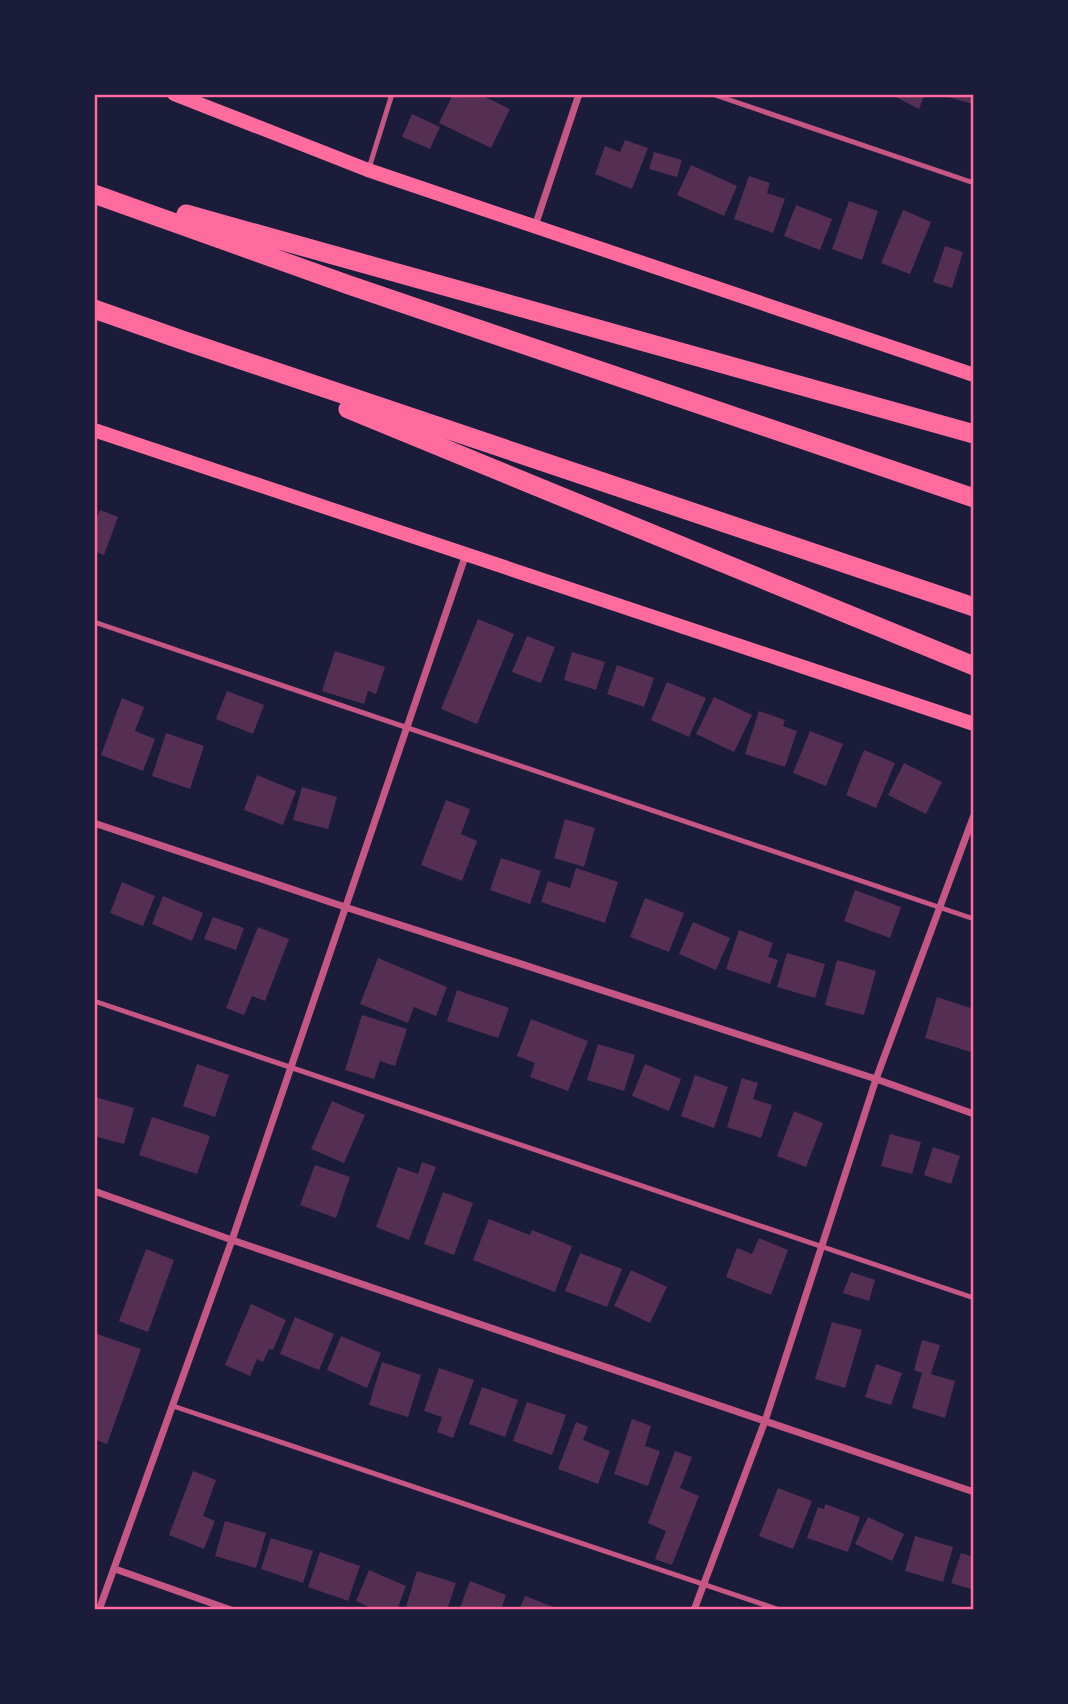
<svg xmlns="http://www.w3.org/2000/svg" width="1068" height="1704" font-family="Jost,sans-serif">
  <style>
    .building { fill: #542f53 }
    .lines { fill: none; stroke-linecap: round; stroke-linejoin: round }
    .service { stroke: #c65784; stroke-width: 5 }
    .minor { stroke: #c65784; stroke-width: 7 }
    .secondary { stroke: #ff6b9d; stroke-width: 14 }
    .motorway { stroke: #ff6b9d; stroke-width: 19 }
    .neatline { fill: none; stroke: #ff6b9d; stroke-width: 2.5 }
  </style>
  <rect width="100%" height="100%" fill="#1b1b3a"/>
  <!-- building -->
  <path class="building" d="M453,94H479L510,109L491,148L439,123Z
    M890,94H925L919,109Z
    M938,94H974V98L972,104Z
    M412,114L440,127L430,149L402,137Z
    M625,140L648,148L632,189L595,174L605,146L620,152Z
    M654,152L682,160L677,177L649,169Z
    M691,165L737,186L724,216L677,195Z
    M749,176L770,183L767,193L785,199L773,233L734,219Z
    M849,201L878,211L862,260L832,249Z
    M796,205L832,219L820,250L784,236Z
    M903,210L931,222L910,274L881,263Z
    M945,246L963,252L952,288L933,282Z
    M100,510L118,517L104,555L94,551V524Z
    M478,619L514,634L477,724L441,709Z
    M527,636L555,647L541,683L512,672Z
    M335,651L385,667L376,694L368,691L364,704L322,691Z
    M572,652L605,662L596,690L564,680Z
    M617,665L654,678L644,707L607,694Z
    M667,682L706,698L689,737L651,720Z
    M227,691L264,705L253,734L216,719Z
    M714,697L752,715L734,752L696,734Z
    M122,698L144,707L135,731L155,739L143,771L101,755Z
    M759,711L785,720L783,726L797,731L785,767L745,754Z
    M810,731L843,744L826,786L793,773Z
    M166,733L204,746L190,789L152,776Z
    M864,750L895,763L876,808L846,795Z
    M904,763L942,782L926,814L888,795Z
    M257,775L296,791L283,825L244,810Z
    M302,787L337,797L328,829L293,820Z
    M446,800L470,809L461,834L477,841L462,881L421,865Z
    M565,819L595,828L584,867L554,858Z
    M501,858L541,871L530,904L490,890Z
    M576,868L618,882L605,923L541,902L548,881L570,888Z
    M122,882L155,896L143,926L110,913Z
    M855,890L901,907L890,938L844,921Z
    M163,896L203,913L192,941L152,924Z
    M645,898L684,913L669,952L630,937Z
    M213,917L244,928L236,950L204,939Z
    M693,922L730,938L716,970L679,954Z
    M258,927L289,939L265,1001L252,996L244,1015L226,1008Z
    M739,930L773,943L768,957L778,960L770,984L726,969Z
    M787,953L825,964L815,998L777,987Z
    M378,958L447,987L436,1016L414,1007L408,1023L360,1004Z
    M837,960L876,971L864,1015L825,1005Z
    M457,990L509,1008L498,1038L447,1021Z
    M937,997L974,1009V1053L925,1038Z
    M362,1015L407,1029L395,1066L380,1061L374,1079L345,1070Z
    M531,1019L588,1041L568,1091L530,1077L535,1063L517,1056Z
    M598,1044L635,1055L624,1091L587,1080Z
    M197,1064L229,1075L215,1117L183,1106Z
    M645,1064L681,1079L669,1111L632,1096Z
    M695,1075L728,1087L714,1128L681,1116Z
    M742,1078L758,1083L753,1099L772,1105L761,1138L727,1127Z
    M95,1097L134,1108L124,1144L94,1136Z
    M332,1101L365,1115L344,1163L311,1149Z
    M794,1111L823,1123L806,1167L777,1156Z
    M152,1117L210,1136L197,1174L139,1155Z
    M890,1134L921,1142L912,1174L881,1166Z
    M933,1147L960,1156L951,1184L924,1175Z
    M422,1162L436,1167L409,1240L376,1227L398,1167L418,1174Z
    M315,1165L350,1177L336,1218L300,1205Z
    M443,1192L473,1203L454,1255L424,1244Z
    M489,1219L530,1235L532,1230L572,1246L555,1292L473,1260Z
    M759,1238L788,1250L771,1295L726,1277L737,1248L752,1254Z
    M146,1249L174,1260L148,1332L119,1321Z
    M580,1253L622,1269L607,1307L565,1291Z
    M631,1270L667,1287L650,1323L614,1306Z
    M851,1272L875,1280L869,1301L843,1293Z
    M251,1304L286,1320L273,1350L269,1349L263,1362L257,1359L250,1376L225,1365Z
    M295,1317L334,1334L319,1370L280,1354Z
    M832,1322L862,1330L845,1388L815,1379Z
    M94,1333L141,1349L107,1444L94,1439Z
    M341,1336L381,1353L367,1388L327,1370Z
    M922,1340L940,1345L931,1374L955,1381L945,1418L912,1408L922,1373L914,1370Z
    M382,1362L421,1375L408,1417L369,1405Z
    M876,1364L902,1373L891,1405L865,1397Z
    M439,1368L474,1380L453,1438L437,1432L442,1417L424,1411Z
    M482,1387L518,1400L505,1437L469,1424Z
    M527,1402L566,1415L552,1455L513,1441Z
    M632,1419L651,1426L645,1446L660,1451L648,1486L614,1474Z
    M576,1422L588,1427L583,1440L610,1451L598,1484L558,1469Z
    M675,1451L692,1457L680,1488L699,1496L672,1565L655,1559L666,1531L648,1523Z
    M193,1471L216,1480L203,1516L215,1521L204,1549L169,1535Z
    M778,1488L812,1501L793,1549L759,1536Z
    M825,1504L860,1517L848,1552L807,1538L818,1507L824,1509Z
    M868,1517L904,1534L892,1561L855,1544Z
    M225,1521L266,1533L256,1568L215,1556Z
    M915,1536L953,1547L943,1582L905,1571Z
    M271,1538L313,1551L303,1583L261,1569Z
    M320,1552L360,1566L348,1601L308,1587Z
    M961,1553L974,1557V1590L951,1583Z
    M369,1570L406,1586L397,1610H375L356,1601Z
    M417,1571L456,1583L447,1610H405Z
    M470,1581L506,1595L501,1610H459Z
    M525,1596L559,1609V1610H519Z"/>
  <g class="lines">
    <!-- service -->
    <path class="service" d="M712,94L974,183
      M369,168L392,94
      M94,622L974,919
      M94,1001L974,1298
      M173,1406L780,1610"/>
    <!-- minor -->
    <path class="minor" d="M535,226L579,94
      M94,823L345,907L876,1079L974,1114
      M94,1191L232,1240L974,1492
      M115,1569L231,1610
      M99,1610L232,1240L466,554
      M694,1610L765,1421L876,1079L974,815"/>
    <!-- secondary -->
    <path class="secondary" d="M174,94L368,170L974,375
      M94,430L974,724"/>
    <!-- motorway -->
    <path class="motorway" d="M94,194L349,285L974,498
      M186,214L974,434
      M94,309L182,340L974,607
      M348,409L974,666"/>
  </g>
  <!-- border -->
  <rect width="1068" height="1704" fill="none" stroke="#1b1b3a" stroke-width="192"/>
  <rect x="96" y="96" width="876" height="1512" class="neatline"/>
</svg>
